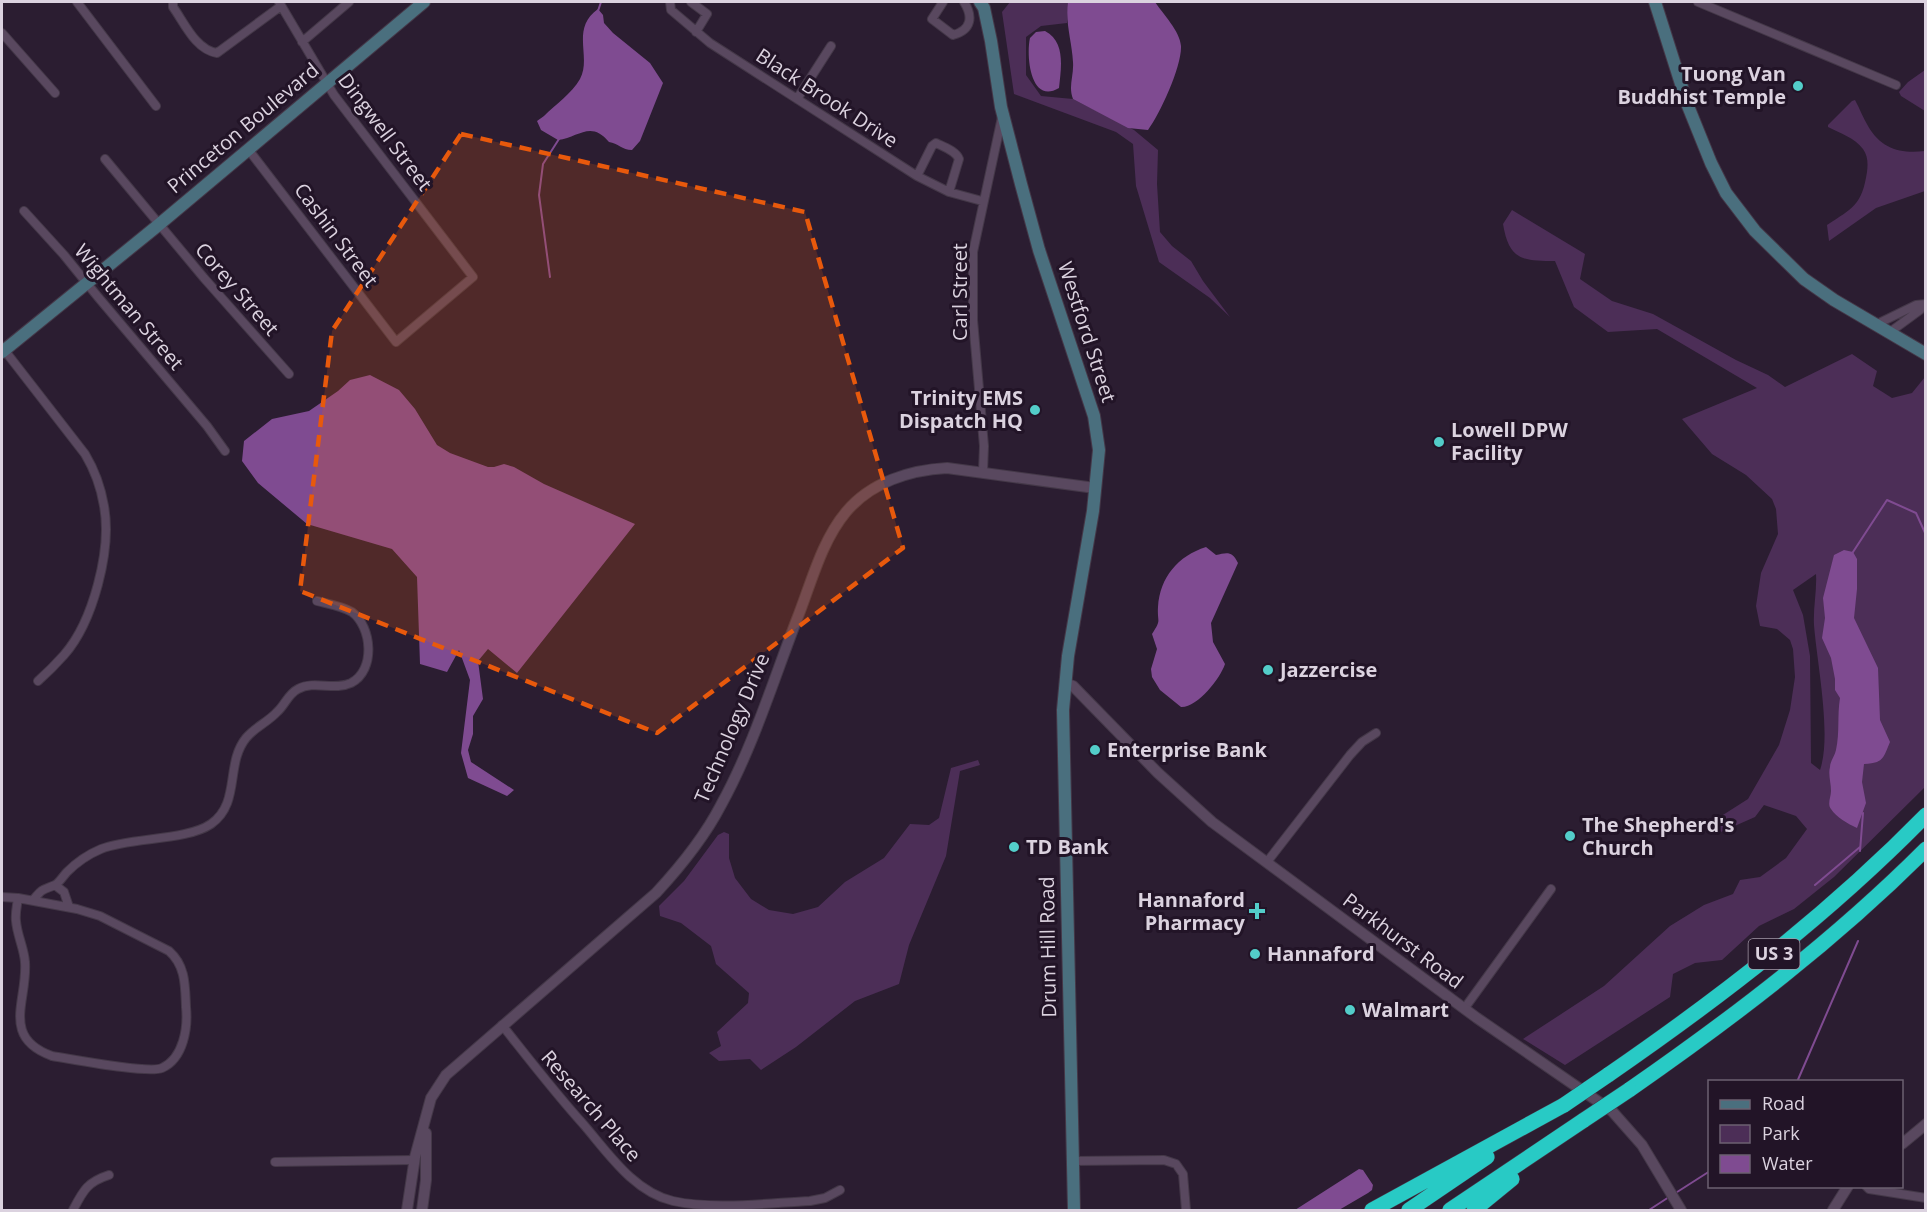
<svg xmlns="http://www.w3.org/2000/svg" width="1927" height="1212" font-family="'Open Sans',sans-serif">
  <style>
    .green { fill: #4c2e57; fill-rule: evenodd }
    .water { fill: #7f4b91 }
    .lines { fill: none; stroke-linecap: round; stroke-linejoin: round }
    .stream { stroke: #7f4b91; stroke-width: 2 }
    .minor-casing { stroke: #443848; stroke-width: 10 }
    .tertiary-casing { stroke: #443848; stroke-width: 12 }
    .secondary-casing { stroke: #443848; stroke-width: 14 }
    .motorway-casing { stroke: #443848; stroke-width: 16 }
    .minor { stroke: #59485f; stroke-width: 8 }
    .tertiary { stroke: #59485f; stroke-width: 10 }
    .secondary { stroke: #4a6f7e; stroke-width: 12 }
    .motorway { stroke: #28cac5; stroke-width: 15 }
    .motorway-bridge-casing { stroke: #443848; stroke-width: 16; stroke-linecap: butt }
    .motorway-bridge { stroke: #28cac5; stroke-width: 15 }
    .marked { fill: #e8590c; fill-opacity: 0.2; stroke: #e8590c; stroke-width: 4.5; stroke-dasharray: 12 8; stroke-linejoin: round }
    .poi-dot { fill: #53cdc9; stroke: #221427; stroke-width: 2 }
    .labels { text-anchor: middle; stroke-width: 6; stroke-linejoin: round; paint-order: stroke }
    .shield { fill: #221427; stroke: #a499a8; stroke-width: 1.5 }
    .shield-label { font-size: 18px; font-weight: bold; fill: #dbd2df }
    .poi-label { font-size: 20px; font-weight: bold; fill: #dbd2df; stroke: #221427; text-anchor: start }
    .street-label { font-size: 20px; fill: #dbd2df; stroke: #221427 }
  </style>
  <rect width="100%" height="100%" fill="#2b1d31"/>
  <!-- green -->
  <path class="green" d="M1010,2H1068L1067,23L1041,26L1026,37V75L1041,96L1073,99L1134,130L1158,150L1157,184L1160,232L1172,246L1191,261L1203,281L1230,317L1210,298L1159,262L1136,186L1133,144L1116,132L1014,94L1002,12Z
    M1925,70V111L1901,96L1899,92L1908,82Z
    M1855,100C1860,109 1863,118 1868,126C1881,149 1901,154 1925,151V191L1876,208L1829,241L1827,225C1853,208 1862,205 1867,172C1868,164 1868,156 1863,149C1855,138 1840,133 1828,127V125L1852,101Z
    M1512,210L1585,254L1580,279L1612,301L1653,314L1736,360L1768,375L1785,387L1852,354L1877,371L1873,386L1892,398L1912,393L1925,377V787L1834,877L1794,909L1759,926L1722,960L1695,963L1673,974L1670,997L1565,1065L1523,1039L1604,986L1670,926L1704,905L1733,894L1740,880L1760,877L1786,858L1807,829L1796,816L1764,805L1755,817L1721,832L1715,820L1748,799L1779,745L1790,710L1795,677L1793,649L1790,640L1777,629L1760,626L1756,606L1761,573L1778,534L1776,509L1772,499L1746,475L1712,454L1682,419L1757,388L1657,329L1608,332L1574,307L1555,261C1522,261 1509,260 1503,224ZM1816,574C1817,591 1813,608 1814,625C1817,664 1832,735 1820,770L1811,763L1810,656L1803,615L1793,590Z
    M978,760L980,765L960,771L946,856L909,945L899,984L855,1001L796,1047L761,1070L750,1059L719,1061L709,1053L721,1046L717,1032L748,1003L749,993L716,964L711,946L681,923L660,916L659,906L684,881L718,835L724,832L729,834V858L735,878L751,899L769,910L793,914L818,907L845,882L884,858L910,824L929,825L939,818L951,768Z"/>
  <!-- water -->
  <path class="water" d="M1068,2H1155C1163,14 1180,31 1181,46C1182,66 1160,114 1148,130L1128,128L1073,99C1068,86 1074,76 1073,62C1072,42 1065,23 1068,2Z
    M598,9L603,15L604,23L613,33L650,63L663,83L640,141L632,150C622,150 618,143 609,142C591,120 579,137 558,140L541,130L537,121L544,116C555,105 572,93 580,79C592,57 570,29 598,9Z
    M1045,31C1066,42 1061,68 1059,88C1030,105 1026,55 1030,38L1036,32Z
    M370,375L399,390L415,409L437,445L450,453L488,467H494L504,464L514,467L544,484L635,524L517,673L488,649L478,661L483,699L473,716V734L468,750L471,762L514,790L507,796L468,778L461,753L470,680L459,650L447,672L420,664L417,577L392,549L307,524L258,483L242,461L244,441L272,419L309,411L338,391L350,380Z
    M1206,547L1216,555C1226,553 1232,550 1238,563L1211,623L1213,642L1225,664C1220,679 1197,708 1181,707L1160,690L1152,677L1151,669L1157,649L1152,634C1162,619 1157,623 1158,607C1160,577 1178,556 1206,547Z
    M1844,550L1853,552L1857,559V589L1854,618L1878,668L1880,720L1890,742C1883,759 1883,763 1864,764L1862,782L1866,803L1857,828C1848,824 1836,817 1831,809C1827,804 1831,797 1831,791C1831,783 1828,774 1830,767C1830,761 1835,756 1836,750C1840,732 1837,716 1840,698L1835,690V679L1831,658L1822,638L1825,618L1823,598L1834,555Z
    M1359,1169L1363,1170L1373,1185L1372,1190L1368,1193L1339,1210H1295Z"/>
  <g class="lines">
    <!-- stream -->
    <path class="stream" d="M598,11L601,2
      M550,277L539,195L543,164L559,139
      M1853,552L1887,500L1916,513L1926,535
      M1860,851L1863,813
      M1815,885L1860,847
      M1797,1082L1858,941
      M1674,1194L1710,1171
      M1649,1210L1669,1197"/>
    <defs>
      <path id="minor" d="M77,2L156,106
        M173,2V7C185,24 196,50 217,53L281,6
        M670,2L671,10L710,43L917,176L949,192L982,201
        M691,2L707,14L696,32
        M943,2L932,19L953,35C972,30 973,16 964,2
        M1698,2L1896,85
        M2,33L55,93
        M302,42L349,2
        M797,99L831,46
        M248,149L396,342L473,277L334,95L279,2
        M105,159L204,278L289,374
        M917,176L932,146L936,143C944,147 956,151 959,159L949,192
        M24,211L64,255L98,297L207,426L225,451
        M1875,325L1916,305L1926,304
        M1890,332L1920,310L1922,305
        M2,347L85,454C94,469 101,488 104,506C112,550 93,622 64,655C56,664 47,673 38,681
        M983,472L984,446L973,320V252L1002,117
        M1267,862L1350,755L1362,742L1376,733
        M55,885L64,892L69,907
        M2,897L18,898
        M18,898L77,909L100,916L169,951C186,966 185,986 186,1007C188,1027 184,1058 162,1068C148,1074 72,1059 52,1056C0,1037 28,1000 25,962C24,948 17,935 16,921C15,913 17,906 18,898Z
        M34,899C43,888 43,890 55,885C59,883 64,875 67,872C77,862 89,854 101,849C131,837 186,841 211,824C241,803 225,764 246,738C255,727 268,722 277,712C285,705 288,694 298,689C315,680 334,691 351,683C376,670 372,627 352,612C342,606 329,604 317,601
        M1464,1009L1551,889
        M502,1025C529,1059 555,1093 584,1125C608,1153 634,1192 673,1201C714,1210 768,1203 810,1201L825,1198L840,1190
        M1073,1161L1164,1160L1176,1164L1183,1174L1186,1210
        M275,1162L414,1160
        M1866,1186L1869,1189L1926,1198
        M73,1210C83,1191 87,1182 109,1175"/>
      <path id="tertiary" d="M1065,683L1073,686L1158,773L1212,822L1477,1018L1612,1111L1642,1145L1681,1210
        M1902,1144L1926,1124
        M407,1210L415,1157L431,1098L446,1075L656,893C681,866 704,838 721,805C753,747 773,681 797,619C811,584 821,542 846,512C871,482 910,470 947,468L1095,488
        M422,1210L426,1180V1133
        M1833,1210L1848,1186"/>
      <path id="secondary" d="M980,2L984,8L991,41L1001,107L1021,184L1039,250L1094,416L1099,450L1093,511L1068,656L1063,710L1074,1210
        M1655,2L1688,106L1711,163L1726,193L1755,231L1804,279L1834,300L1926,354
        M2,352L156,227L424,2"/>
      <path id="motorway" d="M1608,1075C1721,997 1829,914 1926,815
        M1629,1090C1734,1017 1835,940 1926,849
        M1372,1210L1564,1105
        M1409,1210L1487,1157
        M1450,1210L1584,1120
        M1474,1210L1512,1179"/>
    </defs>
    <!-- minor casing -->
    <use href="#minor" class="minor-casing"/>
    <!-- tertiary casing -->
    <use href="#tertiary" class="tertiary-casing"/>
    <!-- secondary casing -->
    <use href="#secondary" class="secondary-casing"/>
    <!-- motorway casing -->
    <use href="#motorway" class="motorway-casing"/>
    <!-- minor -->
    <use href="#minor" class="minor"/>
    <!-- tertiary -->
    <use href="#tertiary" class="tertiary"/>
    <!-- secondary -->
    <use href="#secondary" class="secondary"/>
    <!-- motorway -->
    <use href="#motorway" class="motorway"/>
    <defs>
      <path id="motorway-bridge" d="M1564,1105L1608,1075
        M1584,1120L1629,1090"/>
    </defs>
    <!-- motorway-bridge casing -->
    <use href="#motorway-bridge" class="motorway-bridge-casing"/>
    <!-- motorway-bridge -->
    <use href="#motorway-bridge" class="motorway-bridge"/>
  </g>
  <!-- marked area -->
  <path class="marked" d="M461,134L805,212L903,548L657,733L300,591L332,331Z"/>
  <!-- markers -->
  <g class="poi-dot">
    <circle cx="1798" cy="86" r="6"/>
    <circle cx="1035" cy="410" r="6"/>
    <circle cx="1439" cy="442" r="6"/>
    <circle cx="1268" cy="670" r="6"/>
    <circle cx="1095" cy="750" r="6"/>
    <circle cx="1570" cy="836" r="6"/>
    <circle cx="1014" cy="847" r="6"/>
    <path d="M1254 902h6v6h6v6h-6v6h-6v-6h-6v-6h6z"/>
    <circle cx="1255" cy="954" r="6"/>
    <circle cx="1350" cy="1010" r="6"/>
  </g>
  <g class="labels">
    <!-- shield labels -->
    <rect class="shield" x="1748.5" y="939" width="51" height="30" rx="4.5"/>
    <g class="shield-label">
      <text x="1774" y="960">US 3</text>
    </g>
    <!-- poi labels -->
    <g class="poi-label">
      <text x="1786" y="81" text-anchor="end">Tuong Van<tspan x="1786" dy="23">Buddhist Temple</tspan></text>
      <text x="1023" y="405" text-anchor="end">Trinity EMS<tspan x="1023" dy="23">Dispatch HQ</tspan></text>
      <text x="1451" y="437">Lowell DPW<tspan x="1451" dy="23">Facility</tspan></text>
      <text x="1280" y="677">Jazzercise</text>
      <text x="1107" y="757">Enterprise Bank</text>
      <text x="1582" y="832">The Shepherd's<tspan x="1582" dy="23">Church</tspan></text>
      <text x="1026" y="854">TD Bank</text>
      <text x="1245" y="907" text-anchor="end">Hannaford<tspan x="1245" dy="23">Pharmacy</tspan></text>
      <text x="1267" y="961">Hannaford</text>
      <text x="1362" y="1017">Walmart</text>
    </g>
    <!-- street labels -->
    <g class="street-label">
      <text transform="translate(827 98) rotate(33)" y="7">Black Brook Drive</text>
      <text transform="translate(243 128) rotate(-40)" y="7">Princeton Boulevard</text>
      <text transform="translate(385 132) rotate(53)" y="7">Dingwell Street</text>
      <text transform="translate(336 235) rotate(53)" y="7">Cashin Street</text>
      <text transform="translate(237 289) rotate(49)" y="7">Corey Street</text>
      <text transform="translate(960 292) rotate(-90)" y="7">Carl Street</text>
      <text transform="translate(129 307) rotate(50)" y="7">Wightman Street</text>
      <text transform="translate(1087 332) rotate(72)" y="7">Westford Street</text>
      <text transform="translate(732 728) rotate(-67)" y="7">Technology Drive</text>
      <text transform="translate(1403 941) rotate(37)" y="7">Parkhurst Road</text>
      <text transform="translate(1048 947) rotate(-91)" y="7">Drum Hill Road</text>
      <text transform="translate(591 1106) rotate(49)" y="7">Research Place</text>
    </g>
  </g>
  <!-- border -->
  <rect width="1927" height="1212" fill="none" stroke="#dbd2df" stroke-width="6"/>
  <!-- legend -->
  <rect x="1708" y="1080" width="195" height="108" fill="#221427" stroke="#6c6071" stroke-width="1.5"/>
  <rect x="1720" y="1100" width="30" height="9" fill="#4a6f7e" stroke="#6c6071" stroke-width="1.5"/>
  <text x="1762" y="1110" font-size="18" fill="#dbd2df">Road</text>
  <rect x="1720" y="1125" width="30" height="18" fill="#4c2e57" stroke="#6c6071" stroke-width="1.5"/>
  <text x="1762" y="1140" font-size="18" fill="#dbd2df">Park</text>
  <rect x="1720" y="1155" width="30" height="18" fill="#7f4b91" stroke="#6c6071" stroke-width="1.5"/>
  <text x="1762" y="1170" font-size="18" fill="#dbd2df">Water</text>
</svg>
